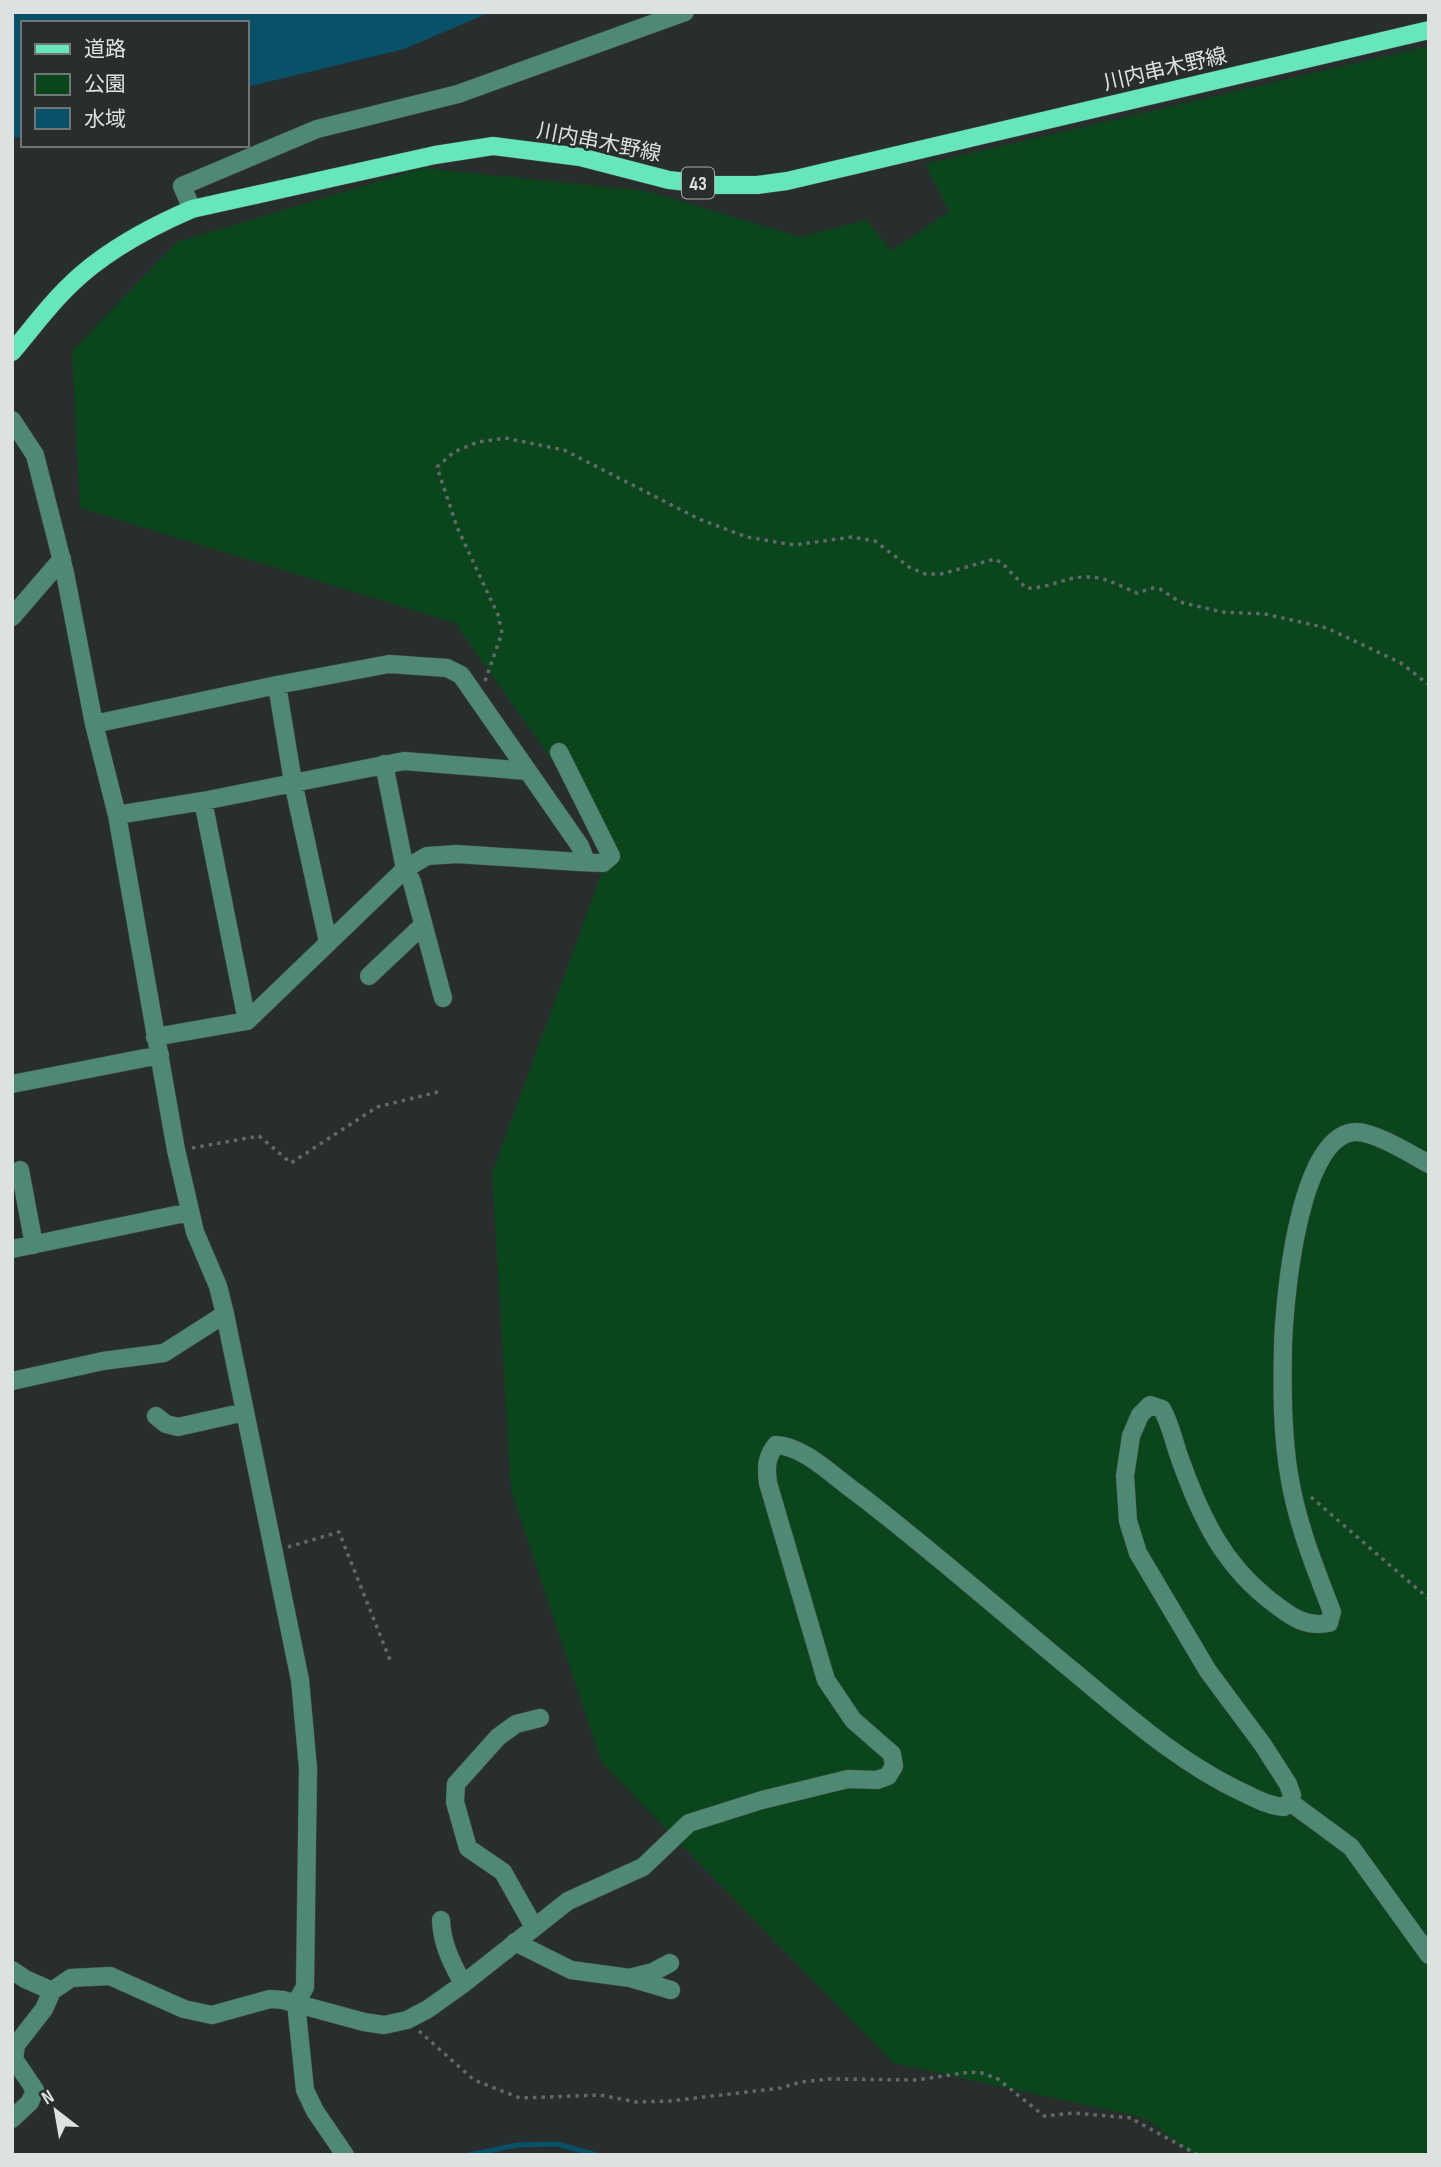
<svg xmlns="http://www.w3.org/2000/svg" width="1441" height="2167" font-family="'Sofia Sans Condensed','Noto Sans JP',sans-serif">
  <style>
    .green { fill: #0b451b }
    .water { fill: #085168 }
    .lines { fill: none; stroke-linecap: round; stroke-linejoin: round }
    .stream { stroke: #085168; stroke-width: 5 }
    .minor-casing { stroke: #444b4a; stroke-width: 19 }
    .major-casing { stroke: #444b4a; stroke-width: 19 }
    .path { stroke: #626968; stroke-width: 3.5; stroke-dasharray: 3.5 5; stroke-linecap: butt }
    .minor { stroke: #508973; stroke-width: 18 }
    .major { stroke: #67e6ba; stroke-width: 18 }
    .labels { text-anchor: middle; stroke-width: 5; stroke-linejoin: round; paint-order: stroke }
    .shield { fill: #272e2d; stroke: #a6acab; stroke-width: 2 }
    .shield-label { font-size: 19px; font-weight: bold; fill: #dde2e1 }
    .street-label { font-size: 21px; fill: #dde2e1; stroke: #272e2d }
  </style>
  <rect width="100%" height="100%" fill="#272e2d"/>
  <!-- green -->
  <path class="green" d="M1429,46V2155H1194L1145,2118L893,2063L602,1763L511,1490L492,1173L612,845L455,623L80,508L72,351L177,242L423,168L647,191L800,237L866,220L892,251L949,211L925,164Z"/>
  <!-- water -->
  <path class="water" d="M12,12H491L404,49L247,87V23H23V136L12,138Z"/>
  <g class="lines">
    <!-- stream -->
    <path class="stream" d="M469,2155L517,2145L557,2144L597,2155"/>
    <defs>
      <path id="minor" d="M192,209L182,186L317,129L458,94L685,12
        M12,420L35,455L65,573L94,724L117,815L176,1150L195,1232L218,1286L225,1314L300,1680L308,1768L305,1987L296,2003L305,2090L315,2111L345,2155
        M12,617L62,559
        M277,685L293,782L328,942
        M94,724L277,685L389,664L447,668L461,675L580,846L584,856L579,862L457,854L427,856L405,869L247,1021L155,1037
        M559,752L611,856L603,863L579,862
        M384,764L405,869L412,882L443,998
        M203,801L247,1021
        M117,815L203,801L404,761L528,771
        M369,976L423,925
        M12,1084L160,1055
        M20,1170L34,1245
        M12,1249L190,1212
        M12,1381L103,1361L164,1353L225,1314
        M156,1416L166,1424L178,1427L245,1412
        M1290,1802L1292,1795L1288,1784L1263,1745L1208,1671L1138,1553L1128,1521L1125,1476L1131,1436L1140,1415L1150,1405L1162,1409C1171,1425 1174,1443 1180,1459C1201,1518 1224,1567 1276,1605C1293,1618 1306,1627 1329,1623L1332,1612C1315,1568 1298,1526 1290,1480C1282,1437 1282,1390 1283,1347C1284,1304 1298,1133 1356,1132C1376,1132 1412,1155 1429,1164
        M1290,1802L1351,1847L1429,1955
        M441,1920C442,1945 452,1963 463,1984
        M534,1927L503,1872L468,1848L455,1802L456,1784L498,1737L516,1724L540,1718
        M515,1942L571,1970L630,1978L671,1990
        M12,1970L25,1979L52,1991
        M633,1977L653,1972L670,1963
        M12,2119L30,2102L35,2090L14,2059L16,2045L44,2009L52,1991L71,1978L110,1976L184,2009L212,2015L270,1999L283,2000L364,2022L384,2025L407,2020L428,2009L463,1984L568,1901L643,1867L689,1823L762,1800L848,1779L877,1780L888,1776L894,1766L892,1754L853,1720L826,1680L768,1483C766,1468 766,1457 776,1445C804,1446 834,1477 857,1493C929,1548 997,1608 1067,1666C1123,1712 1177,1762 1244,1793C1257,1799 1269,1806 1284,1807L1290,1802"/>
      <path id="major" d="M12,352C31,330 48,306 69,286C103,252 148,228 192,209L435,155L493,146L580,157L669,180L713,185H757L787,181L1429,30"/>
    </defs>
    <!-- minor casing -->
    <use href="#minor" class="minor-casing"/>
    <!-- major casing -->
    <use href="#major" class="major-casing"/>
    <!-- path -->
    <path class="path" d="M485,681L502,633L498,615L457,527L437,467L454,452L478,442L505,438L564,450L699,519L747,537L794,545L852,537L875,541L909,567L925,574H941L995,559L1003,564L1026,588C1048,589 1065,577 1085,577C1104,576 1120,586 1137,593L1153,588L1160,589L1180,602L1222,612L1265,614L1327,628L1401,663L1429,685
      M192,1148L259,1136L291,1163L377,1107L438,1092
      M1311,1497L1429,1599
      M288,1547L339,1532L390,1660
      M419,2031L474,2080L520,2098L600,2095L636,2102L670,2101L781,2088L801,2082L829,2079L917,2080L970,2072L982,2073L998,2079L1044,2116L1074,2113L1132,2118L1134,2120L1198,2155"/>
    <!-- minor -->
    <use href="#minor" class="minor"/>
    <!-- major -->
    <use href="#major" class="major"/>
  </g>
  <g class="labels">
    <!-- shield labels -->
    <rect class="shield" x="682" y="167.5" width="32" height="31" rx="5"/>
    <g class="shield-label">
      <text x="698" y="190">43</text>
    </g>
    <!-- street labels -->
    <g class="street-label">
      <text transform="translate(1165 69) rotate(-13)" y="7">川内串木野線</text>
      <text transform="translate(599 142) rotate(11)" y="7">川内串木野線</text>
    </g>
  </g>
  <!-- border -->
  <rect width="1441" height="2167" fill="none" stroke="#dde2e1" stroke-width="28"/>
  <!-- legend -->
  <rect x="21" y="21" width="228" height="126" fill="#272e2d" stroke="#707675" stroke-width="2"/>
  <rect x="35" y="44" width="35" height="10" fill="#67e6ba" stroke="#707675" stroke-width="2"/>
  <text x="84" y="56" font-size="21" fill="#dde2e1">道路</text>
  <rect x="35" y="74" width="35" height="21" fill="#0b451b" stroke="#707675" stroke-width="2"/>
  <text x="84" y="91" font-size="21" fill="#dde2e1">公園</text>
  <rect x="35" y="108" width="35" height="21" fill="#085168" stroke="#707675" stroke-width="2"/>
  <text x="84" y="126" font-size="21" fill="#dde2e1">水域</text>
  <!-- north arrow -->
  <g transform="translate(56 2111) rotate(329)" stroke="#272e2d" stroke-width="5" paint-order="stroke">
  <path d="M0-5L12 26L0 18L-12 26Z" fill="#dde2e1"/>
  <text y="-10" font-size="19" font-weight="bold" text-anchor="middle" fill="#dde2e1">N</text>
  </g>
</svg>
